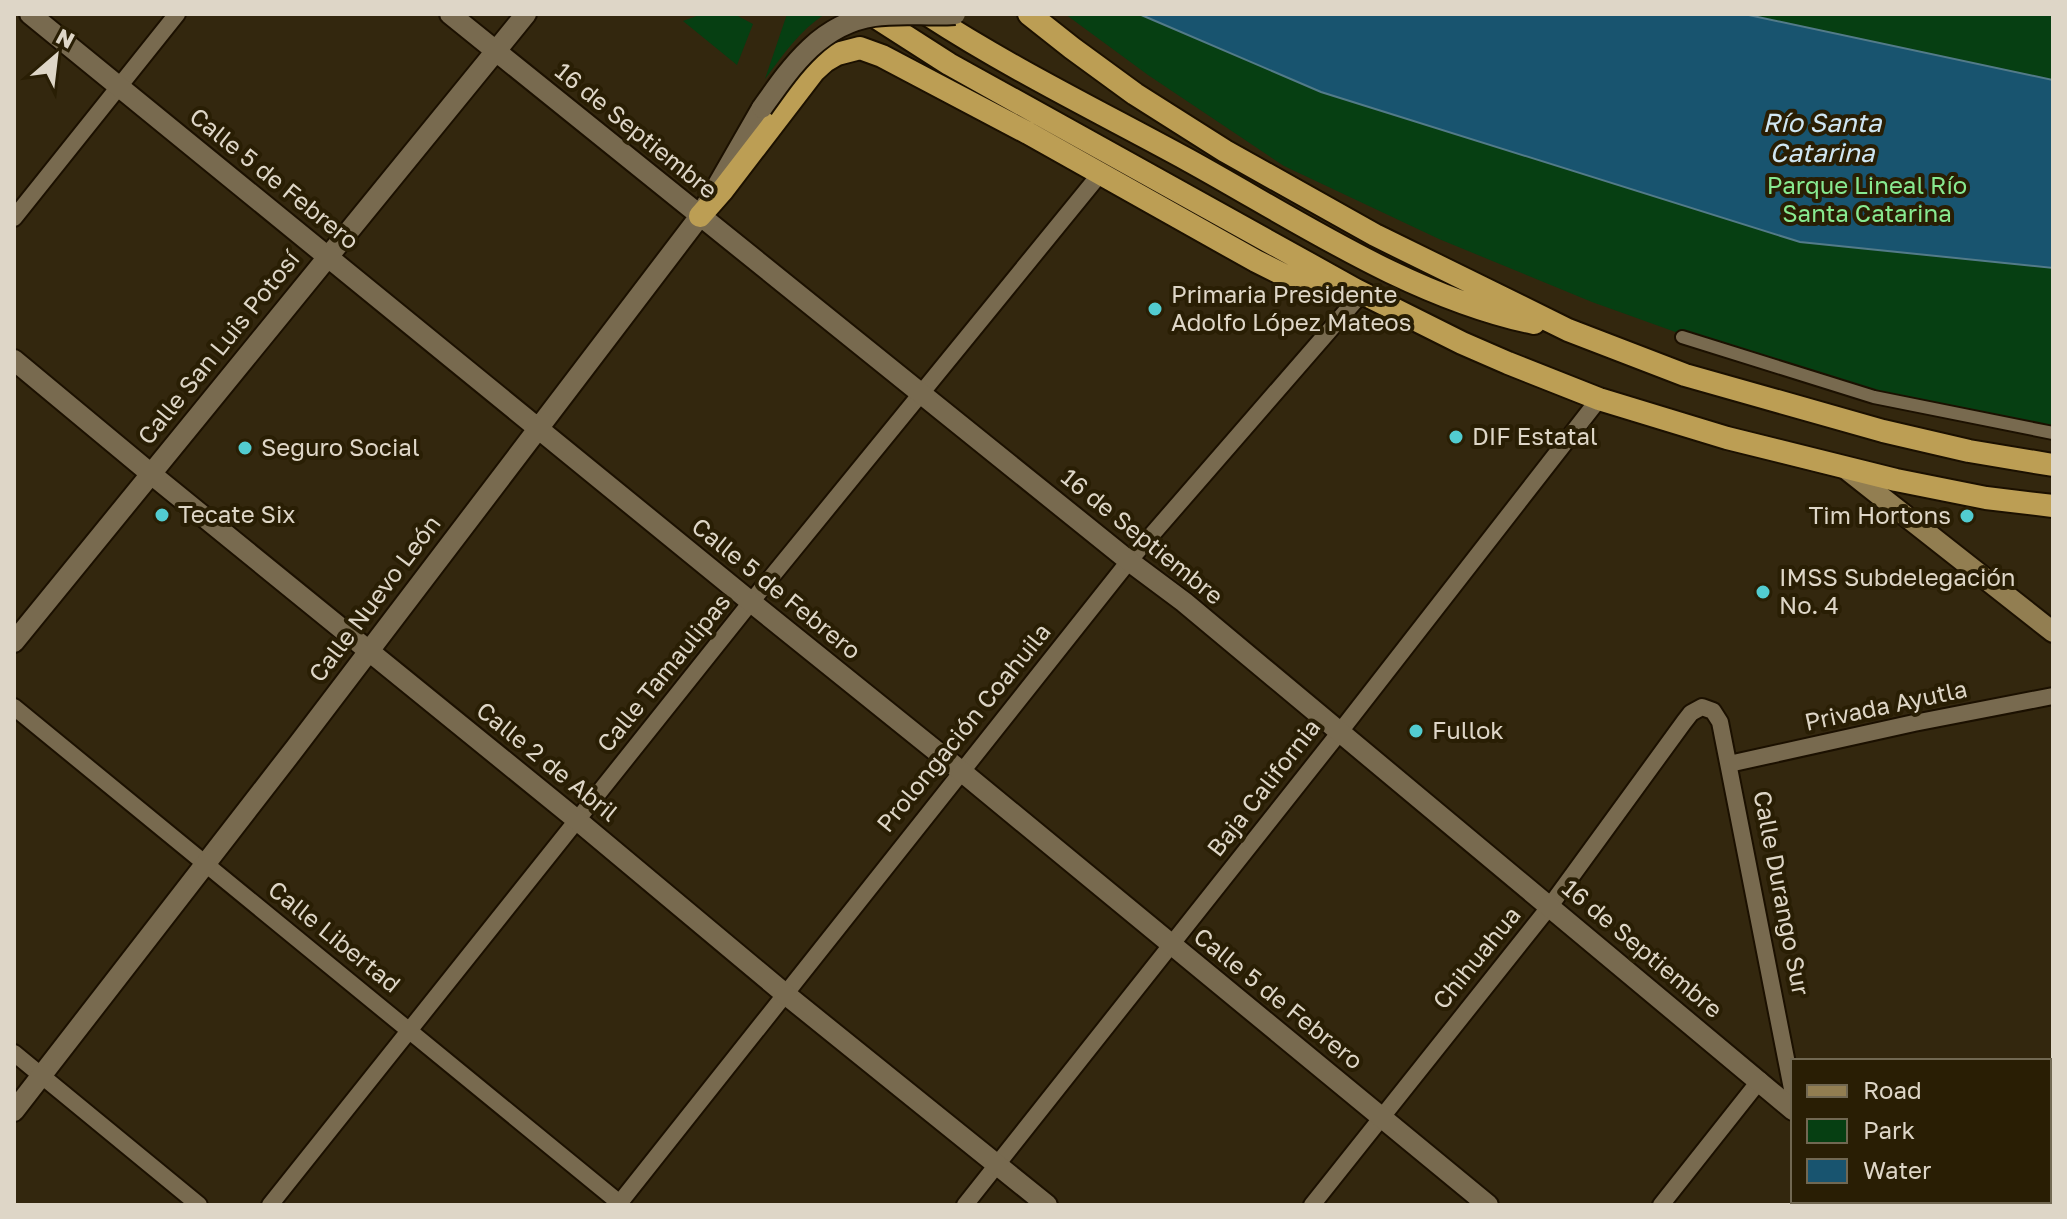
<svg xmlns="http://www.w3.org/2000/svg" width="2067" height="1219" font-family="'Golos Text',sans-serif">
  <style>
    .green { fill: #063f12 }
    .water { fill: #18546f; stroke: #537b89; stroke-width: 2 }
    .lines { fill: none; stroke-linecap: round; stroke-linejoin: round }
    .pedestrian-casing { stroke: #1b1000; stroke-width: 16 }
    .minor-casing { stroke: #1b1000; stroke-width: 20 }
    .tertiary-casing { stroke: #1b1000; stroke-width: 24 }
    .secondary-casing { stroke: #1b1000; stroke-width: 24 }
    .trunk-casing { stroke: #1b1000; stroke-width: 26 }
    .pedestrian { stroke: #786a4f; stroke-width: 12 }
    .minor { stroke: #786a4f; stroke-width: 16 }
    .tertiary { stroke: #786a4f; stroke-width: 20 }
    .secondary { stroke: #927e51; stroke-width: 20 }
    .trunk { stroke: #bc9e54; stroke-width: 22 }
    .tertiary-bridge-casing { stroke: #1b1000; stroke-width: 24; stroke-linecap: butt }
    .tertiary-bridge { stroke: #786a4f; stroke-width: 20 }
    .poi-dot { fill: #52ccd0; stroke: #291e04; stroke-width: 3 }
    .labels { text-anchor: middle; stroke-width: 8; stroke-linejoin: round; paint-order: stroke }
    .street-label { font-size: 24px; fill: #ded6c7; stroke: #291e04 }
    .park-label { font-size: 24px; fill: #88ea90; stroke: #291e04 }
    .poi-label { font-size: 24px; fill: #ded6c7; stroke: #291e04; text-anchor: start }
    .water-label { font-size: 26px; font-style: italic; fill: #cfe6f3; stroke: #291e04 }
  </style>
  <rect width="100%" height="100%" fill="#33270e"/>
  <!-- green -->
  <path class="green" d="M702,14L736,15L753,24L737,65L683,21Z
    M787,14H825C800,30 783,55 765,79Z
    M1065,14H2053V429L1888,398L1734,353L1592,302L1439,239L1284,166L1148,75Z
    M1839,1201H1952V1205H1839Z"/>
  <!-- water -->
  <path class="water" d="M1139,14H1744L2053,80V268L1800,242L1321,92Z"/>
  <g class="lines">
    <defs>
      <path id="pedestrian" d="M1682,337L1874,397L2053,433"/>
      <path id="minor" d="M14,218L177,14
        M14,707L622,1205
        M1729,764L1914,723L2053,696
        M14,1053L199,1205
        M2049,1103L2053,1102
        M270,1205L751,602L1100,174
        M618,1205L1129,561L1362,293
        M965,1205L1339,733L1599,399
        M1312,1205L1550,906L1684,722L1691,713L1702,707L1713,711L1720,722L1793,1094
        M1661,1205L1760,1080"/>
      <path id="tertiary" d="M30,14L751,602L961,771L1488,1205
        M450,14L1129,561L1184,602L1793,1110
        M14,360L150,473L577,820L784,993L1047,1205
        M14,642L526,14
        M14,1111L296,747L700,216L762,108
        M1818,1201L1819,1205"/>
      <path id="secondary" d="M1846,469L2053,632"/>
      <path id="trunk" d="M871,14L949,64L1356,290L1462,343L1508,363L1599,399L1727,438L1896,480L1986,498L2053,506
        M927,14C1010,68 1100,112 1188,160C1297,220 1410,297 1534,323
        M1029,14L1072,48L1135,94L1225,151L1375,235L1568,330L1685,375L1883,431L1969,451L2053,465
        M700,216L722,191L814,71L825,61L837,54L860,48L882,56L1028,133L1256,261L1296,281L1320,288L1350,290"/>
    </defs>
    <!-- pedestrian casing -->
    <use href="#pedestrian" class="pedestrian-casing"/>
    <!-- minor casing -->
    <use href="#minor" class="minor-casing"/>
    <!-- tertiary casing -->
    <use href="#tertiary" class="tertiary-casing"/>
    <!-- secondary casing -->
    <use href="#secondary" class="secondary-casing"/>
    <!-- trunk casing -->
    <use href="#trunk" class="trunk-casing"/>
    <!-- pedestrian -->
    <use href="#pedestrian" class="pedestrian"/>
    <!-- minor -->
    <use href="#minor" class="minor"/>
    <!-- tertiary -->
    <use href="#tertiary" class="tertiary"/>
    <!-- secondary -->
    <use href="#secondary" class="secondary"/>
    <!-- trunk -->
    <use href="#trunk" class="trunk"/>
    <defs>
      <path id="tertiary-bridge" d="M762,108C791,67 820,24 874,16C901,12 929,16 955,14"/>
    </defs>
    <!-- tertiary-bridge casing -->
    <use href="#tertiary-bridge" class="tertiary-bridge-casing"/>
    <!-- tertiary-bridge -->
    <use href="#tertiary-bridge" class="tertiary-bridge"/>
  </g>
  <!-- markers -->
  <g class="poi-dot">
    <circle cx="1155" cy="309" r="8"/>
    <circle cx="1456" cy="437" r="8"/>
    <circle cx="245" cy="448" r="8"/>
    <circle cx="162" cy="515" r="8"/>
    <circle cx="1967" cy="516" r="8"/>
    <circle cx="1763" cy="592" r="8"/>
    <circle cx="1416" cy="731" r="8"/>
  </g>
  <g class="labels">
    <!-- street labels -->
    <g class="street-label">
      <text transform="translate(636 131) rotate(39)" y="8">16 de Septiembre</text>
      <text transform="translate(274 179) rotate(39)" y="8">Calle 5 de Febrero</text>
      <text transform="translate(219 348) rotate(-51)" y="8">Calle San Luis Potosí</text>
      <text transform="translate(1142 537) rotate(39)" y="8">16 de Septiembre</text>
      <text transform="translate(776 589) rotate(39)" y="8">Calle 5 de Febrero</text>
      <text transform="translate(375 599) rotate(-53)" y="8">Calle Nuevo León</text>
      <text transform="translate(664 673) rotate(-51)" y="8">Calle Tamaulipas</text>
      <text transform="translate(1886 706) rotate(-12)" y="8">Privada Ayutla</text>
      <text transform="translate(964 728) rotate(-51)" y="8">Prolongación Coahuila</text>
      <text transform="translate(547 762) rotate(39)" y="8">Calle 2 de Abril</text>
      <text transform="translate(1264 788) rotate(-52)" y="8">Baja California</text>
      <text transform="translate(1781 893) rotate(79)" y="8">Calle Durango Sur</text>
      <text transform="translate(334 937) rotate(39)" y="8">Calle Libertad</text>
      <text transform="translate(1642 949) rotate(40)" y="8">16 de Septiembre</text>
      <text transform="translate(1477 958) rotate(-51)" y="8">Chihuahua</text>
      <text transform="translate(1278 999) rotate(39)" y="8">Calle 5 de Febrero</text>
    </g>
    <!-- park labels -->
    <g class="park-label">
      <text x="1867" y="194">Parque Lineal Río<tspan x="1867" dy="28">Santa Catarina</tspan></text>
    </g>
    <!-- poi labels -->
    <g class="poi-label">
      <text x="1171" y="303">Primaria Presidente<tspan x="1171" dy="28">Adolfo López Mateos</tspan></text>
      <text x="1472" y="445">DIF Estatal</text>
      <text x="261" y="456">Seguro Social</text>
      <text x="178" y="523">Tecate Six</text>
      <text x="1951" y="524" text-anchor="end">Tim Hortons</text>
      <text x="1779" y="586">IMSS Subdelegación<tspan x="1779" dy="28">No. 4</tspan></text>
      <text x="1432" y="739">Fullok</text>
    </g>
    <!-- water labels -->
    <g class="water-label">
      <text x="1822" y="132">Río Santa<tspan x="1822" dy="30">Catarina</tspan></text>
    </g>
  </g>
  <!-- border -->
  <rect width="2067" height="1219" fill="none" stroke="#ded6c7" stroke-width="32"/>
  <!-- legend -->
  <rect x="1791" y="1059" width="260" height="144" fill="#291e04" stroke="#716852" stroke-width="2"/>
  <rect x="1807" y="1085" width="40" height="12" fill="#927e51" stroke="#716852" stroke-width="2"/>
  <text x="1863" y="1099" font-size="24" fill="#ded6c7">Road</text>
  <rect x="1807" y="1119" width="40" height="24" fill="#063f12" stroke="#716852" stroke-width="2"/>
  <text x="1863" y="1139" font-size="24" fill="#ded6c7">Park</text>
  <rect x="1807" y="1159" width="40" height="24" fill="#18546f" stroke="#716852" stroke-width="2"/>
  <text x="1863" y="1179" font-size="24" fill="#ded6c7">Water</text>
  <!-- north arrow -->
  <g transform="translate(56 56) rotate(28)" stroke="#291e04" stroke-width="6" paint-order="stroke">
  <path d="M0-6L14 30L0 20L-14 30Z" fill="#ded6c7"/>
  <text y="-12" font-size="22" font-weight="bold" text-anchor="middle" fill="#ded6c7">N</text>
  </g>
</svg>
